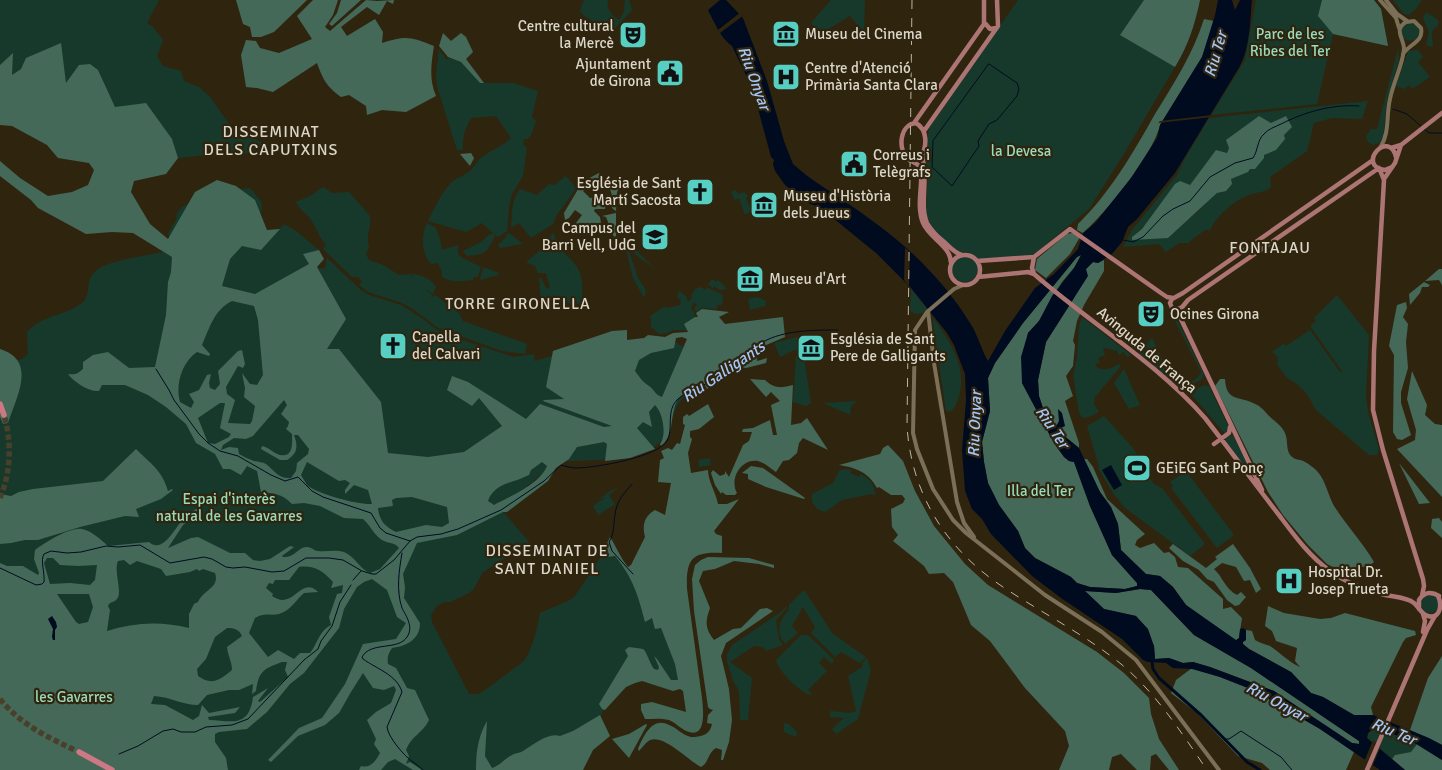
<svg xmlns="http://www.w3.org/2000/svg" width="1442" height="770" font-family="Signika,sans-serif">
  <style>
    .green { fill: #17392b; fill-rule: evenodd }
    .forest { fill: #456958; fill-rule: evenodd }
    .water { fill: #010b20; fill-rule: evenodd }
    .pier { fill: #2f250f }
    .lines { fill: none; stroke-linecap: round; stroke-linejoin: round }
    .stream { stroke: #010b20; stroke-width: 1 }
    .canal { stroke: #010b20; stroke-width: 3 }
    .highway-tunnel { stroke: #49402b; stroke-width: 5.5; stroke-dasharray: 5.5 3; stroke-linecap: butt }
    .minor { stroke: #7b6f58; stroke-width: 4 }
    .major { stroke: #ac7573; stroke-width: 4.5 }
    .highway { stroke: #cd7985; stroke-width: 5.5 }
    .rail { stroke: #bcb5a7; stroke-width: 1; stroke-dasharray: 9 9; stroke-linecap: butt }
    .labels { text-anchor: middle; stroke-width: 4.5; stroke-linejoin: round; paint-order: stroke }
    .poi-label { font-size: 15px; fill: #dcd6c9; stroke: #2f250f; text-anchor: start }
    .park-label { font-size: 15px; fill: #99dabb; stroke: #2f250f }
    .street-label { font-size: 15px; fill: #dcd6c9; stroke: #2f250f }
    .water-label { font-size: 16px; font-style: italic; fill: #a4c5f7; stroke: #2f250f }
    .neighbourhood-label { font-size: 16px; letter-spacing: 1px; fill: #dcd6c9; stroke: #2f250f }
  </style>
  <rect width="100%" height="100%" fill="#2f250f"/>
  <!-- green -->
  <path class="green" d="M0,0H159L147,23L153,27L163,40L157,56L163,66L181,71L184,81L199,87L210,97L236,134H243L264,143L269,154L225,153L178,158L172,139L115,108L98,70L66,84L64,70L21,69L12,75V54L0,65Z
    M584,0H608C606,10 612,15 619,20L624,12L625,0H629L632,10L610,34L581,13L580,11Z
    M831,0H865L864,32L850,16L820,34L811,23Z
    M1018,0H1169L1164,9L1194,26L1183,53L1125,152L1089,209L1032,256L980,259L970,253L956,252L932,228L926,214L928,168L924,158L929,128Z
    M1256,0H1374L1381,9L1388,46L1333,34L1317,104L1211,115L1245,60Z
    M1393,0H1422L1415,10L1409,15L1404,14Z
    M1426,12L1438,20V26C1428,30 1433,39 1433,47L1426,45L1429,32L1423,18Z
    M1401 32a9 9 0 1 1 18 0a9 9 0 1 1-18 0Z
    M439,49L446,59C462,57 471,72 480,83H513L538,91L532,117L536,121L531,135L528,139H524L523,145L527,147L523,176L512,194L509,207L507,231L498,237L494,234L495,236C486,254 486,254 467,256L463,251L481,242L490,234H494L482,223L466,232L428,221C434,210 441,193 450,184C455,178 464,176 470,171C475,167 477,160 482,157C491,150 502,147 511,138L496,116L471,118C465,128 462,139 463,150H457L437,86L436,76Z
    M1398,49L1399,60L1387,100L1383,139L1381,142L1373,145L1368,142L1366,136L1371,129H1377Z
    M1418,50L1423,57L1418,62L1430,77L1412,89L1409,85L1404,89L1396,86L1408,51Z
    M1368,101L1362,119L1332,118L1314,123L1307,151L1270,177L1271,187C1265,192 1259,192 1252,194C1234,200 1219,213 1210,230H1205L1190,241L1189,243H1179L1166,252L1159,244L1123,247L1132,230L1177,175L1184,160L1209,118ZM1286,116L1284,135L1276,150L1264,155L1248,172L1231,179L1191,218L1132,237L1190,185L1216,150L1226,153L1229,148Z
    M566,176L575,187V190L556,216L553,224L531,238L519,223L511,228C512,215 511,200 520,189L537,195L549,184L554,185Z
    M211,185L234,190L250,188L261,201L262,208L260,216L268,242L284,224L295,230L319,250L304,254L310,264L298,271L325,268L327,258L362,291L369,295L401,305L420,317L436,329L447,335L514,357L534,354L535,361L555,355L669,344L676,342L683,347L688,388L684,397L678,404L663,439L658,444L652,449L623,459L569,461L560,463L541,475L500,508L530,543L483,572L473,590L467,594L450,602H444L437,606L431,615L432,622L469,694H478L484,691L524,661C533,648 537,629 540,613L570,600L575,596L600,558L615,556L627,571L643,581L683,683L636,681L627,685L602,712L595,746L581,770H0V350L14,361L22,359L28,354L27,332C42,315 65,316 82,303C91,296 86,284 92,275C103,259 146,257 165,251L171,241L168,234L176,220L177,213L182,207L188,204L203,187Z
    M323,187L332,193L349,192L370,216C372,228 365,234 369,247L366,254L369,260L383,265L399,275L412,274L411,280L413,274C422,275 432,279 436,287L433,294L424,289L433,296L425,304L435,295L459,313L463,321L527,344L525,354L502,351L438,328L413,309L402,303L368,292L359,285L362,281L358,277H352L323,249L326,245C319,237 317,229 311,220C307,213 300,211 296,202L310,196Z
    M736,190L738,194L744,192L748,196L746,198L751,210L745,215L739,198L735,200L731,192Z
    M427,223L436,228L440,239L442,250L458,245V254L461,257L481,267L478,277H474L473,280C462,281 451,283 442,277V272L438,263L431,264C421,253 421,236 427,223Z
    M509,233L523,244L500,248L498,245L506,237L507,234Z
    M552,234H554C557,248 565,253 574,263C584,274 583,290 581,304L541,301L539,278H541L547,289L550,288L546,273H538L535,266L526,262L542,249Z
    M628,240L639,253L655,269L636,255L629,246L624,242Z
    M625,245L628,248L638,278L646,290L645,296H643L633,278Z
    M952 269a13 13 0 1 1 26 0a13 13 0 1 1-26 0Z
    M483,267L499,273L498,275L480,280Z
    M712,279L716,282L718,280L727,289L720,290L715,287V285L713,288L708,285Z
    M700,287L706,290V287L723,295L722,305H717V309L702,308L696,312L694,308L697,305L694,302L691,308L694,312L695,317L684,324L688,330H673L667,333L659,334L651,327V319L650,316L664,307L668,308L680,305L681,301L677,296L679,291L686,296L688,302L692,298L691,296L695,289Z
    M911,289L927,308L923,313L915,314L910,311Z
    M1337,295L1369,335L1366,395L1368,412L1379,449L1377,455H1369L1316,410L1307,394L1297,384L1287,378L1277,364L1278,357L1272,352L1284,343L1286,346L1310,330L1340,372L1342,371L1310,326L1316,321L1314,318Z
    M758,297L766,301L765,306L750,310L748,299Z
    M932,316C948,339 968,366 959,396C957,403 955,409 949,412L946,411Z
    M1082,317L1131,355L1127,357L1124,352L1119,355L1117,351L1105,348L1103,349L1105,355L1098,358L1100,363H1097L1095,366C1104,372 1110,369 1119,364L1121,366L1095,397L1094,404L1099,412L1089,417L1083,418L1079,413L1073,375L1077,358L1079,326Z
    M1174,319H1177L1204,375L1202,379L1183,390L1138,353L1152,338C1159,350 1172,387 1189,382C1195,381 1199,377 1201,372Z
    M802,336L801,346L800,348L802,353L794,350L780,357L774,343Z
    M796,356L804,357L811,403L806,406L793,402Z
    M1124,369L1140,405L1129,409L1114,383Z
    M1204,385L1209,386L1229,428L1228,431L1225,434L1192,395L1196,392L1194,390Z
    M857,401L851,406L850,415L823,403Z
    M1104,416L1132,447L1144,464L1142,467L1154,484L1162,488L1205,544L1190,556L1124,507L1113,493L1098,468L1099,466L1087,426Z
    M1232,435L1240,448L1252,475L1226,443V438Z
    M710,458L711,465L699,467L698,460Z
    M845,469L852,470L850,473L859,477L861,474C870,479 875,485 875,495L871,494L842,500L825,512L817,509L812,502V494L833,483L839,471Z
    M1186,471L1234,535L1217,548L1171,488L1173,486L1170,482Z
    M619,487L609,495L615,504L598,515L593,506L606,497L599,499L610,491Z
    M804,590L833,634L866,657L860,663L841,652L835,657L811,633L815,627L803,607L792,626L798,633L785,644C775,632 779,620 789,610V605Z
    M1421 604a9 9 0 1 1 18 0a9 9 0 1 1-18 0Z
    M787,606V608L776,620L779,639L783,645L766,651L763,647L754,646L730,662L752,678L748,720H740L739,691L733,681L727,661V654L732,645L781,612Z
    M801,635H808L834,660L832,664L824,657L819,663L827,671L808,690L812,694L810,695C799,691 778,671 776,660Z
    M867,658L871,670L858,719L836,734L832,729L844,718L830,717V711L849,713L856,711L848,676L862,667L863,662Z
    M784,723L789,724L797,732L796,737L784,732Z
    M1375,727L1413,742L1417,744L1411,752L1395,755L1392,759L1367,738L1368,734Z"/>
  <!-- forest -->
  <path class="forest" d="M236,0H307L274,32L261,37H252L250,27L243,24Z
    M313,0H338L333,15L325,27L330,31L366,0L377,1L394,0L393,4L387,1L379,15L367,7L341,27L347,36L375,19L383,32L382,43C407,35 411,37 434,46C431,64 429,80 436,96L406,112L382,110L367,115L366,106L349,95L341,97C326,86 323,79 317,63L273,92L257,88L246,87L241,55L246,40L256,41L260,48L279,53L312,39L297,16Z
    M341,0H361L332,26L329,24L337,13Z
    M1144,0H1200C1195,24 1188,46 1175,67L1120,35Z
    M1322,0H1374L1381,9L1388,46L1333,34L1318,16Z
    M1204,19L1214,21L1202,57L1160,125C1153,155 1106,213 1083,233L1077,230L1078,224C1110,193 1133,153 1155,114C1174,83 1193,54 1204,19Z
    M443,33L451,41L461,33L466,37L473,52L466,59L484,83H480L461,62L448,57L439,46Z
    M61,43L66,83L79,65L90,64L98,70L115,107L146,103L172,139L178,158L166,174L134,181L131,192L150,224L168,239L195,192L217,180L236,186L255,200L267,230L280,229L261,250L242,246L230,259L222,286L255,294L309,264L303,254L319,250L324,259L317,267L346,319L327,349H339L381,402L388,453L428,457L464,452L502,426L479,398L472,406L447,390L452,376L468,382L526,419L540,404L604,427L612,426L543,401L544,400L564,399L546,387L553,351L612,331L627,330V340L644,338L648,335L665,337L673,333L688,332L684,324L695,317H698L696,313L702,309L729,312L719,317L725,324L783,317L785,337L757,349V361L767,358L766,363L746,368L735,366L724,378L707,389L703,382C696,383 691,387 686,391C683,395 677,399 676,403C670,418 674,436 661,446L660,444C667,435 663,413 655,405L649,412L652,427L643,422L637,428L655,449L630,458L605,461L607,444L604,442L577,447L569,459L556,468L548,481L507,512H503L457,535L417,543L403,574L405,587L404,598L420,623C420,640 406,646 392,648C388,654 387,657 388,664L396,668L407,688L415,690L429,720C423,733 411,736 406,750L409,756L406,764L410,762L422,770H413L395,759L388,762L381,770H359L361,766C371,769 376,760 380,753L374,744L376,739L367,720L376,712L391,703L396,690L394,686L384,690L373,688L363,673L351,692L339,713L325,725L298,736L271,762L268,760L299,728L322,718L345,684L363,644L396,639L406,623L397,617L387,590L372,579L364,582L357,587L344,609L339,628L304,673L290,684L267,712L247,729L219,732L215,734V742L226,758L228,770H0V563L7,566H23L38,575L39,573L34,559L35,550C45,543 69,527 82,529C92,531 100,539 108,546L149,542C163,555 176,526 184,518C188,514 194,510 200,507L201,511L183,525L168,548L191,538L198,537L230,553H245L253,560L260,561L270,559L290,546L294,547L282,556L283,557C295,558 299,546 307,547C312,547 314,551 318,551C327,552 338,549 346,553C356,558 360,569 370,573L380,569L399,548C394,542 391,544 384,541C375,537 371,526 363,519L344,518L320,506L304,503L292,504C283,494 273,493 261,492L257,471L247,466L241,475L230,469H223L215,454L196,443L186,424L166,407L148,395L125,385H102L99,391C89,392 74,382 68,374C75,375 77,374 83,369V362L93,355L108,352L129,368L155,367L166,315L168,282L171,272L172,257L133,233L112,232L86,234L38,208L31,200L0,176V161L20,178L48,196L72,192L88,185L94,170L89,163L58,158L47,145L12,126L0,125V65L13,53L12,75L21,69L26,58ZM232,301L254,306L258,320L263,375L257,385L250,384L242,373L245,388L244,397L255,406L252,421L250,424L228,423L235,400L227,394L226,387L238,366L243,368L245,364L242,350L238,351L218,371L220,384L215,390L210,388L209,383L211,374L207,375L199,390L189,394L194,402L191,408L180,402C175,385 182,362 197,352L209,356L210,354L202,345C210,327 214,310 232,301ZM682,337L687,339L662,397C655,395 655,390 649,386C642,381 641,379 635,371L639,360L651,353L674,348L676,338ZM284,400L287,405L281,414L289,422L288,426L286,429L292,434C292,442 294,458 280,455C274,454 269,447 262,446L261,449L280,460H287C298,453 298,446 294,435H298L309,449L308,454L297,463L296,471L291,478C278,479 275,471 266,464C263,462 258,462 254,461C249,459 244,457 239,454L238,448L229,447L221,450L223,445L234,438L246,439L253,436ZM220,403H225L220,428L231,434L229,437L215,444L208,443L198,418ZM307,462L339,481L345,480L350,483L345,490V494L354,485L368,490L372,504C358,505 317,494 307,485C305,482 303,478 301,475ZM542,462L547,466C540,484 509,497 494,505L488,501C494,483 514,483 529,475L531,470ZM412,497L447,507L449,523L442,527L426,525L396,532C385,527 379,520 378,508L393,506L392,500L396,498ZM47,558H53L60,565L78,566L97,565L95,580L90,585L70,583L50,584L44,563ZM124,560L130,565L137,561L161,569L166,576L190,572L197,569L199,571L203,569L215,573C220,588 204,589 198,602L194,604L189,614V628C162,621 134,622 107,631L110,610L108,606L109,604C111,602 114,602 116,600C124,594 113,572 118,561ZM299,567C314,565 323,571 333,582L331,588L343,585L342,593L337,594L329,617L331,625C319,631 318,643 310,653H300L294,659L278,650L268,657L249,633L255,618C264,612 270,616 279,614C290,611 296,600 304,593L318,592C304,578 296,600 283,600C279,600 275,598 272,596L273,594L266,588L269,583L273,584L275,580H289ZM57,594H89L93,607L88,622L79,624L76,622ZM227,628C234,628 239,629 242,636L227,647C228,657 232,661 232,670C220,680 212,686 198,676L197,669L206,659L215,637ZM282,662H287L285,670L288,677L260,702L258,701L268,688L253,697C249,728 232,721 209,720L208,717L235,713L240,707L209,713L202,705L199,716L193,720L165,705L151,704L154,696C170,697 183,705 198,705L207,695L229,690H239L253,684L252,694L256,691C259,671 263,669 282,662Z
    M1259,116L1271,123L1286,116L1292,127L1284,135L1285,139L1276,150L1264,155V158L1255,169H1250L1248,172L1231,179L1232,184L1226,191L1217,193L1168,238L1132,240V237L1142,229L1175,184L1180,181L1190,185L1216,150L1227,153L1229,148L1226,140Z
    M471,153L474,158L470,166L460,154Z
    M599,173L601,181H608L609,178L623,182L617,192L616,211L613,209L607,200L612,195L610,189L595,188L591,185L583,191L590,198L602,197L606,203L605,209H595L594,211L600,217L601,223H593L581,234L573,227L582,215L575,210L569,218L565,220L564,213L577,191L578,184Z
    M616,213V236L614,237L606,217L602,216Z
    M1072,233L1080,237L1070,254L1046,278L1035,270L1037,259L1067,234Z
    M1082,255L1074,268L1062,282L1039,321L1028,333L1022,383L1054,443L1064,457L1069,461L1074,462L1090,506L1112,555L1137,583V586L1125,589L1090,587L1077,583L1071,577L1035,558L1025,548L1018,531L999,505L988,483L984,462L982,442L990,411L988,378L995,363L1023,323L1077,257Z
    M1104,260V271L1084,305L1077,321L1073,341L1075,345L1073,366L1066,376L1073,396L1065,401L1079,443V448L1056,429L1059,427V421L1057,425L1052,424L1044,411L1039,396L1038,380L1046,342L1074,298L1086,269L1093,262L1098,263Z
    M1439,269H1442V285L1439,280L1425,281Z
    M1424,282L1430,285L1428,287H1422L1420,293L1410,305L1409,294Z
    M1406,302L1407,308L1403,317L1408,324L1406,342L1408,368L1401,392V403L1411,435L1402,440L1397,439L1393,432L1394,355L1389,346L1397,305Z
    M0,349C38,361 16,397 8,423L3,424L0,417Z
    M1412,371L1427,405L1425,415L1435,424L1442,425V497L1397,449L1415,440L1416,430L1407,399Z
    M750,379L765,380C774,389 782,388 793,385L791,425L801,423L807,418L828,450L803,438L799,443L797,453L789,460L783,461L776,472C770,468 765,463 758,461C741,458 729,479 737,493L735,495H726L722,492L721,494L715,485L711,473L713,470L720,476L725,474V471L729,477L743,445L749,441L752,432H742L743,429L753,428L770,420L773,435H777L771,405L780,401L771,392L766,397Z
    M1220,379H1225C1226,401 1238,396 1253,403C1259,405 1264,410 1268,415C1273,420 1281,425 1284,431C1289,439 1285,450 1291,456C1296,461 1301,459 1305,462C1309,464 1314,468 1317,471C1327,482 1328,498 1336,509C1348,527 1363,543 1374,562L1367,568L1360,566L1348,572L1337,569L1327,564L1308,545L1283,515L1268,492L1215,386Z
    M708,404L714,417L699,429L690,431V437L692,439L688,453L691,473L708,470C708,481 716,493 718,504H727L739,499L714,531L716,534L722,536V553C691,551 686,560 687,589L702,698C703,708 707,738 689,732C682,730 676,723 669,720C661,718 653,719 645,719L641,710V704L652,702L686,712L683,691L680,689L673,691L642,681L635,683L626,687L605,710L602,709L599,704L628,656L625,650L629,647C633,648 640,648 643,649C646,650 650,664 654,669L658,670L659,667L654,656L657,659L671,680H678L675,664L661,628L655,629L652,618L645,622C638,595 633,578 615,556L600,558L610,537C617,548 620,557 628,567L631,565L645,537C642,526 644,516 655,510L665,515L671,483L658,482L660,460L664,458L661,451L668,448L672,450L677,443L680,444L685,425L683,424V417L687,414L689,416Z
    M888,445L903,461L915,491L934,526L965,564L988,585L1097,652L1124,673L1149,698L1151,714L1159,739L1179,770H1169L1156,754L1151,756L1150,770H1137L1121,754L1112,757L1109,770H1059L1069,746L1065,731L1025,688L990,641L971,625L953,582L944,573L929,574L924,566L893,541L898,535L892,527L891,509L903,503L905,499L902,495H891L879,487L877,488C868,472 857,468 839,465L880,454L883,448Z
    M136,449C151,464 162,470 168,491L172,489L173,490L161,499L136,509L139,517L125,516L80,527L38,540H25L11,543L0,544V494L11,496L19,492L33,489L103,481Z
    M1084,459H1087L1093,467L1107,499L1145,534L1137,540L1135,545L1140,548L1154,543L1164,553L1169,552L1175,557L1178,567L1188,568L1223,599V609L1231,607L1242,618L1239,638L1236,641L1186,605L1173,587L1160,576L1146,574L1121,550L1118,524L1111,507L1100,492Z
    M1399,463L1430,503L1419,504Z
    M751,466L763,468L805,498L804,499L766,487L748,479V474L742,473Z
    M1439,518L1442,522V538L1431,528L1432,519Z
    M1173,544L1206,568L1217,559L1215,557L1233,544L1250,568L1261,589L1256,593L1250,580L1244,581L1236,567L1222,563L1214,569C1223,577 1225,589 1237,595L1241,592L1246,597L1239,605L1235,606L1227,600L1214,582L1207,579L1199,570L1183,561L1169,548Z
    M708,557L749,558L774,565V568L759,564L734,561L715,569L703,571L699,581L710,608C705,622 705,628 714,640L733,629L741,628L760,609L767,608L773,611L726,643L721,656L729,689L732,720L729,742L723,760H721L722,750L716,748C708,752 709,763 701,767C689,761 664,734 650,740C646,742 642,748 639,751L638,749C643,737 652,716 669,725C677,728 682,735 691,737C701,737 710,735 712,724L707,723L708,715L713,710L710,709L708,707L694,611L692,579L695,565L701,560Z
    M1140,589L1151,590L1194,635L1251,668L1359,741V744L1352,743L1274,691L1210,667L1193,662L1183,663L1169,658L1155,659L1154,646L1136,616L1104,609L1085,591L1116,593Z
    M1268,606L1284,613L1320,619L1331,618L1345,613L1415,631L1416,635L1406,638L1403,642L1371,707L1373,715H1354L1323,697L1311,693L1291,672L1249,649L1243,644L1242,642L1246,640V630L1252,631L1255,640C1260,643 1265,644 1270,646C1281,653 1287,661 1300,667L1295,661L1297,648L1276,641L1272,631L1265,626Z
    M1442,656V745L1410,730L1428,678Z
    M1192,668L1220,677L1253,690L1320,729L1354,752L1346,770H1270L1262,763L1238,756L1197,713L1171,693L1176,680Z
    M600,715L610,736L593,750L583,770H476C476,752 478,737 487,721L485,756L492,768C501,765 504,759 512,755C515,753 520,753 523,751C533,745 548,732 560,736L573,731Z
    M646,724L647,725L629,758L612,739L629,734Z
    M1417,744L1442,760V770H1405L1392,759L1395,755L1411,752Z"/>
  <!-- water -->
  <path class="water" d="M720,0H726L743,18L767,81L784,141L793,164L806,175C834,195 864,213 891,235C921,259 950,290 970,323C978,335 981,349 988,361L1005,331L1035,288L1054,274L1078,249L1083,233L1095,223L1131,178L1157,138L1160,125L1202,57L1215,15L1218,0H1232L1235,10L1240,0H1252C1250,21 1250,47 1240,66L1175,173L1137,219L1128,227L1122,242L1112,254L1098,263L1093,262L1086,269L1088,276L1046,342L1038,380L1039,396L1044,411L1052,424L1057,425L1059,421L1058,409L1062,413L1065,426L1057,430L1079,448L1100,492L1111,507L1118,524L1121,550L1146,574L1160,576L1173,587L1186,605L1236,640L1239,638L1240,629L1243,628L1246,630V640L1243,642V644L1249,649L1291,672L1311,693L1323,697L1354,715H1373L1429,738L1442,745V760L1413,742L1375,727L1368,733L1367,738L1405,770H1380L1320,729L1253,690L1220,677L1192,669L1173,668L1166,663L1148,662L1143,660L1122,639L1061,598L1032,576L991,534L982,519L972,509L965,491L962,450L966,400L965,374L954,345L947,333L911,288L876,253L828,214L818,207L808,203L785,185L775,171L773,164L774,160L771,157L753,90L732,46C720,38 714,21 708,10ZM1081,255L1074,268L1052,296L1039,321L1028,333L1021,357L1022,383L1054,443L1064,457L1069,461L1074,462L1090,506L1112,555L1137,583V586L1125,589L1090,587L1077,583L1071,577L1035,558L1025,548L1018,531L999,505L988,483L984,462L982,442L990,411L988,378L995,363L1023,323L1077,257ZM1140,589L1151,590L1194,635L1251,668L1359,741V744L1352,743L1274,691L1210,667L1193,662L1183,663L1169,658L1155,659L1154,646L1148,629L1136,616L1104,609L1085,591L1116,593Z
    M1111,465L1122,485L1114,490L1102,470Z
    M52,616L56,622L57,627L55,630V640H53L52,637L53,629L48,619Z"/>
  <!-- pier -->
  <path class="pier" d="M741,12L744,15L720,33L718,30Z
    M1213,115L1212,117L1158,123L1160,121Z
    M905,248L910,252L909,286L904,280Z
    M1373,740L1381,746L1372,767L1364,762Z"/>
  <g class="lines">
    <!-- stream -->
    <path class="stream" d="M989,64L1017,83L1019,89L1017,96L997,120L989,124L978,141L979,146L952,186L932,167L933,141Z
      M1393,109L1407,114L1421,126
      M1424,129L1429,133H1442
      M1123,240L1133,242L1143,237L1163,216L1173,209L1190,201L1210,177L1235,163L1253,158C1258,151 1257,140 1264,134C1268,129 1275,127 1281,124C1305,112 1332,104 1359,106
      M156,369L169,390L174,400L199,434L208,443L220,451L238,456L271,475L285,481L298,477L312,491L323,497L371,513L380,528L386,533L410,541
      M632,484C624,493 616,502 615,515C613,525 615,532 609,542L612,551L633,574
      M402,553C399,571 396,590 402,608C406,616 414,627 407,637C398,651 371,641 362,657L363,659C377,669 397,675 402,692L387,727C388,737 404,756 413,762C417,765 420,767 423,770
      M0,568L36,585L42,584L44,582C45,573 40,560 44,554L51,551L67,553L81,552L106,546L118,547L140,545L170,563L204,557L212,559L226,567L233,568L245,567L272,572L284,571L306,558H329L343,560L362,571L372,574H376L394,560L410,541L417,537L441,534L458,529L501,510L544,481L561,465C565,466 571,468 576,468C594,468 661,457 668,439C673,427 666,410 678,399C689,389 706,386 718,377C734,367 747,351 763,342C784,330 814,330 838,330
      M353,580L361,571
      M1226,739H1229L1241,731L1281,757L1292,770
      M119,754L138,746L163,731L173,729L181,732H195L206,727L232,725L248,719L304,660L318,649L321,641L332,626L340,602L351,585"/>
    <!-- canal -->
    <path class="canal" d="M1152,662L1153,669L1159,678L1201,715L1247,762L1260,770"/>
    <!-- highway-tunnel -->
    <path class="highway-tunnel" d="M0,498C11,472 12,443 4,415
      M0,699C21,725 49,738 79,752"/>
    <!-- minor -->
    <path class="minor" d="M1380,0L1396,18L1399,28
      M1386,0L1397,14L1407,21
      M1380,148C1390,133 1386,115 1390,99C1393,83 1403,64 1404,49C1404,38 1393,30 1406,22L1414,21L1421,28C1424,42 1409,44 1403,54
      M963,285L954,289L927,312L915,330L913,433L917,449L933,489L953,520L966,533L1045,595L1102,632L1136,660L1219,770
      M928,311L934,363L957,502L964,523L974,537"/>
    <!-- major -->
    <path class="major" d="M984,22L990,29L996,28
      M914,123L984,24V0
      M924,131L998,26L997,0
      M1391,148L1401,145L1442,113
      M922,156C929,177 919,205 927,223C931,230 937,236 943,241C949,246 954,253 962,255
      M913,161L921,157C927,146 928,130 916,123C900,124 897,149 908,159C912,163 917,162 921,168C923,185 916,206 923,223C929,238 951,246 951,263
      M1392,167L1385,170C1355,166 1389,128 1396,157
      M1379,168L1384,180L1374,351L1373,410L1383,450L1423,579L1424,586L1422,596
      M1384,179L1395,163L1401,145
      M950 270a15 15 0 1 1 30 0a15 15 0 1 1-30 0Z
      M1034,257L1032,268L1034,274
      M977,261L1034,257L1070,229L1161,293L1167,297L1173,298
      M978,277L1028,272L1034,274C1090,323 1156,362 1205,418C1230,450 1254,483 1279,515C1294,535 1309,556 1330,571C1346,583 1366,590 1385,595C1394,597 1406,597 1414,603C1419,607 1421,614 1428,616C1441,619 1442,604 1438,596
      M1180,308L1176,310L1172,308L1170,303L1172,299L1183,293L1373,160
      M1214,444L1229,433L1230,427
      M1262,490L1180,317L1179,311L1188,300L1379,168
      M1419,609V600C1424,592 1431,591 1439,596
      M1423,632L1425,621L1423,614
      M1367,770L1427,630L1435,616"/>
    <!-- highway -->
    <path class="highway" d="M0,404L4,415
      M79,752L112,770"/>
    <!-- rail -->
    <path class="rail" d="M912,0L907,427C912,495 946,549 1003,587C1042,613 1084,634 1121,664C1156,693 1181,732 1207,770"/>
  </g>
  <!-- icons -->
  <defs>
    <symbol id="museum-square" viewBox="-11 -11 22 22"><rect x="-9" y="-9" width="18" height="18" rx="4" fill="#56cec2" stroke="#2f250f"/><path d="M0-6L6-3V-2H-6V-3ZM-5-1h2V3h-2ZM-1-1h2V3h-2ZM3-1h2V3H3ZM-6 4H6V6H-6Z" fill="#111"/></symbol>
    <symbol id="theatre-square" viewBox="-11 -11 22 22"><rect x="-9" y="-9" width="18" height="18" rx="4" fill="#56cec2" stroke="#2f250f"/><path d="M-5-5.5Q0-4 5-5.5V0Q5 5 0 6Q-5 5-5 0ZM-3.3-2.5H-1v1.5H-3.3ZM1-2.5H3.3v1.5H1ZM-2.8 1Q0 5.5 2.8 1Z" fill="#111"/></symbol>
    <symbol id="civic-square" viewBox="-11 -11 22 22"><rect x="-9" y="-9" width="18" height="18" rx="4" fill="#56cec2" stroke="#2f250f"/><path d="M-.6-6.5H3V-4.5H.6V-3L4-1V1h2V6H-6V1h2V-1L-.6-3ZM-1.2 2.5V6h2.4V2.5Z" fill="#111"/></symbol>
    <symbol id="hospital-square" viewBox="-11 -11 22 22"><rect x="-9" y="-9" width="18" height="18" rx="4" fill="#56cec2" stroke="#2f250f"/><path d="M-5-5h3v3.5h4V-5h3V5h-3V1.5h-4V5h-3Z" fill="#111"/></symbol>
    <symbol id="church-square" viewBox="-11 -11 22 22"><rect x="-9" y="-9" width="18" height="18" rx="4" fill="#56cec2" stroke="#2f250f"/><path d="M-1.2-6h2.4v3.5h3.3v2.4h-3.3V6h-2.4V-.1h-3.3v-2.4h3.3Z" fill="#111"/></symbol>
    <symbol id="university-square" viewBox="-11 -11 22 22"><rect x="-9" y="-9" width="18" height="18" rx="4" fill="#56cec2" stroke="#2f250f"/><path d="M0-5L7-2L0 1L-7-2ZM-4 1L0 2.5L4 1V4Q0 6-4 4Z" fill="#111"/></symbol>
    <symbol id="stadium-square" viewBox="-11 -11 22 22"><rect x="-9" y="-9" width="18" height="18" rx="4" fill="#56cec2" stroke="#2f250f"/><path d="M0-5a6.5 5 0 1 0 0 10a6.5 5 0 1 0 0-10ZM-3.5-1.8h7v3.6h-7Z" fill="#111"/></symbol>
  </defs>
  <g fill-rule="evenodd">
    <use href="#museum-square" x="770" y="18" width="32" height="32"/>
    <use href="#theatre-square" x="617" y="19" width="32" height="32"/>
    <use href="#civic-square" x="654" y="57" width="32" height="32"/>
    <use href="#hospital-square" x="770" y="61" width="32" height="32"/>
    <use href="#civic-square" x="838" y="148" width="32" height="32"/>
    <use href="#church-square" x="684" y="176" width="32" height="32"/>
    <use href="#museum-square" x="748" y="189" width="32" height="32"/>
    <use href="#university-square" x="639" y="221" width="32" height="32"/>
    <use href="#museum-square" x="734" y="263" width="32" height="32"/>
    <use href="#theatre-square" x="1135" y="298" width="32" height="32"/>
    <use href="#church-square" x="377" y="330" width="32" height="32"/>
    <use href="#museum-square" x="795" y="332" width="32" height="32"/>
    <use href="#stadium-square" x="1121" y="452" width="32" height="32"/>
    <use href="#hospital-square" x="1273" y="565" width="32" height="32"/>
  </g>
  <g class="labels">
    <!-- poi labels -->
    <g class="poi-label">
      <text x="614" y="31" text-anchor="end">Centre cultural<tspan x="614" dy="17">la Mercè</tspan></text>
      <text x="805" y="39">Museu del Cinema</text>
      <text x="651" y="69" text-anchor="end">Ajuntament<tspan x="651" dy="17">de Girona</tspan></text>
      <text x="805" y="73">Centre d'Atenció<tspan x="805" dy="17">Primària Santa Clara</tspan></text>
      <text x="873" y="160">Correus i<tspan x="873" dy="17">Telègrafs</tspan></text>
      <text x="681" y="188" text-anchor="end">Església de Sant<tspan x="681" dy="17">Martí Sacosta</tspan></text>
      <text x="783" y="201">Museu d'Història<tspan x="783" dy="17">dels Jueus</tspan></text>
      <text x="636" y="233" text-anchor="end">Campus del<tspan x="636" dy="17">Barri Vell, UdG</tspan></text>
      <text x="769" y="284">Museu d'Art</text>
      <text x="1170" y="319">Ocines Girona</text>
      <text x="412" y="342">Capella<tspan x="412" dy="17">del Calvari</tspan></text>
      <text x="830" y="344">Església de Sant<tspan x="830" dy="17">Pere de Galligants</tspan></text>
      <text x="1156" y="473">GEiEG Sant Ponç</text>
      <text x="1308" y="577">Hospital Dr.<tspan x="1308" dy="17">Josep Trueta</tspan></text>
    </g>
    <!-- park labels -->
    <g class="park-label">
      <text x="1290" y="39">Parc de les<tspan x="1290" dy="17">Ribes del Ter</tspan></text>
      <text x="1021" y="156">la Devesa</text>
      <text x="1040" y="496">Illa del Ter</text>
      <text x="229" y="504">Espai d'interès<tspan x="229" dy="17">natural de les Gavarres</tspan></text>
      <text x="74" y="702">les Gavarres</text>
    </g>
    <!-- street labels -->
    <g class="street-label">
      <text transform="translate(1147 350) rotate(40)" y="5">Avinguda de França</text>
    </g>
    <!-- water labels -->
    <g class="water-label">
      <text transform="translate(1215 54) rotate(-74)" y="6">Riu Ter</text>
      <text transform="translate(755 78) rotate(70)" y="6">Riu Onyar</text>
      <text transform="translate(723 371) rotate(-34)" y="6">Riu Galligants</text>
      <text transform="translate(974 424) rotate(-88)" y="6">Riu Onyar</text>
      <text transform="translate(1053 427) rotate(56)" y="6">Riu Ter</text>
      <text transform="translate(1277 701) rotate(28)" y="6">Riu Onyar</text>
      <text transform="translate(1394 731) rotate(23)" y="6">Riu Ter</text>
    </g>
    <!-- neighbourhood labels -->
    <g class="neighbourhood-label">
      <text x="271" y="137">DISSEMINAT<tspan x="271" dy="18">DELS CAPUTXINS</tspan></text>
      <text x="1270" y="253">FONTAJAU</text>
      <text x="518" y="309">TORRE GIRONELLA</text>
      <text x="547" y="556">DISSEMINAT DE<tspan x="547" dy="18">SANT DANIEL</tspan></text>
    </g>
  </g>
</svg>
